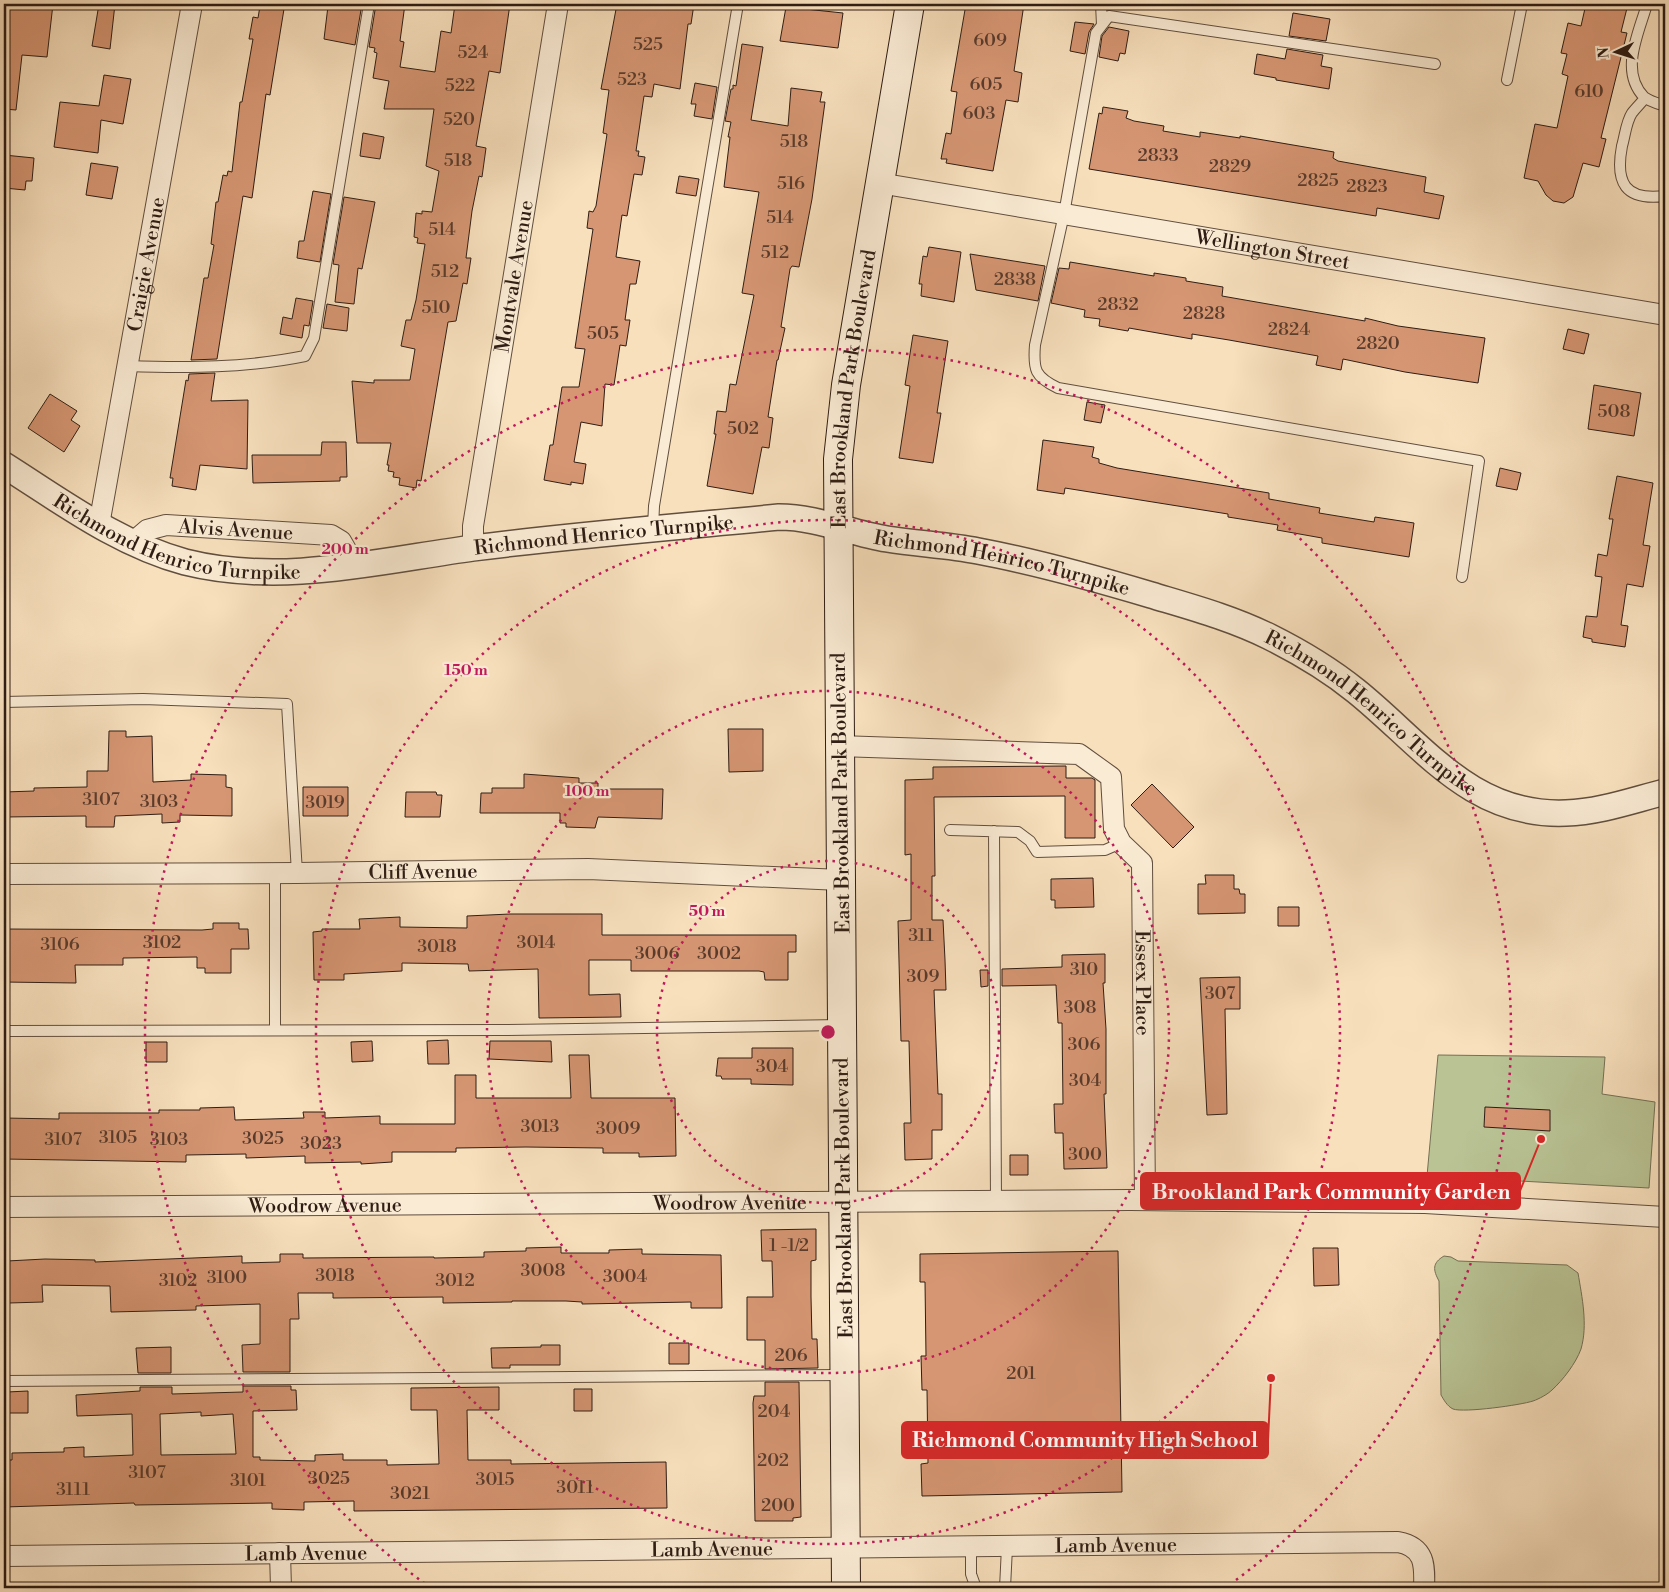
<svg xmlns="http://www.w3.org/2000/svg" width="1669" height="1592" font-family="'Libre Bodoni',serif">
  <style>
    .garden { fill: #b9c394; stroke: #747054 }
    .building { fill: #d69673; stroke: #2f1d14; fill-rule: evenodd }
    .lines { fill: none; stroke-linecap: round; stroke-linejoin: round }
    .service-casing { stroke: #614e3e; stroke-width: 12 }
    .minor-casing { stroke: #614e3e; stroke-width: 22 }
    .tertiary-casing { stroke: #614e3e; stroke-width: 28 }
    .secondary-casing { stroke: #2f1d14; stroke-width: 30 }
    .service { stroke: #faebd4; stroke-width: 10 }
    .minor { stroke: #faebd4; stroke-width: 20 }
    .tertiary { stroke: #faebd4; stroke-width: 25 }
    .secondary { stroke: #faebd4; stroke-width: 28 }
    .ring { fill: none; stroke: #c2185b; stroke-width: 2.5; stroke-dasharray: 2.5 5 }
    .labels { text-anchor: middle; stroke-width: 4.5; stroke-linejoin: round; paint-order: stroke }
    .number-label { font-size: 18px; fill: #593b2c }
    .street-label { font-size: 20px; fill: #2f1d14; stroke: #faebd4 }
    .centre { fill: #c2185b; stroke: #faebd4; stroke-width: 2.5 }
    .ring-label { font-size: 15px; text-anchor: middle; font-weight: bold; fill: #c2185b; stroke: #faebd4; stroke-width: 4.5; stroke-linejoin: round; paint-order: stroke }
    .leader { fill: none; stroke: #d62828; stroke-width: 2 }
    .callout-dot { fill: #d62828; stroke: #faebd4; stroke-width: 2 }
    .callout { fill: #d62828; stroke: #d62828; stroke-width: 2 }
    .callout-label { font-size: 21px; text-anchor: middle; font-weight: bold; fill: #fff }
  </style>
  <rect width="100%" height="100%" fill="#f8e0bd"/>
  <filter id="stains"><feTurbulence type="fractalNoise" baseFrequency=".004" numOctaves="4"/><feColorMatrix values="0 0 0 0 .2 0 0 0 0 .09 0 0 0 0 .02 0 0 0 .5 -.17"/></filter>
  <radialGradient id="worn" r=".72"><stop offset=".6" stop-color="#630" stop-opacity="0"/><stop offset="1" stop-color="#630" stop-opacity=".3"/></radialGradient>
  <!-- garden -->
  <path class="garden" d="M1438,1055L1605,1057L1602,1094L1655,1102L1649,1188L1427,1176Z
    M1444,1256L1451,1257L1458,1261L1567,1265L1578,1273C1582,1297 1588,1325 1581,1349C1576,1363 1563,1380 1552,1390C1548,1394 1539,1399 1533,1401C1521,1405 1464,1413 1453,1409C1447,1406 1444,1400 1441,1395L1439,1281C1433,1270 1432,1263 1444,1256Z"/>
  <!-- building -->
  <path class="building" d="M4,4H53L47,57L22,55L16,110L4,109Z
    M99,4H115L110,49L92,46Z
    M346,4H362L355,45L324,39L328,6L345,8Z
    M376,4H405L400,41L404,42L400,67L435,72L441,31L451,33L455,4H510L500,73L489,71L476,146L486,148L482,177L479,176L472,211L466,258H471L467,284L463,283L456,321L448,322L421,481L417,480L416,488L399,485L400,478L393,477L394,472L388,471L389,465H387L391,443H357L352,381L374,383V380H410L415,349L401,346L406,320H411L416,300L425,244L417,243L418,238L414,237L416,213L422,214V211L432,212L439,171L426,166L434,109H384L389,81L373,78L377,53L374,52L375,48L369,47Z
    M617,4H694L691,24H688L680,89L654,84L652,97L644,96L636,151H639L638,156L645,157L642,175L634,174L627,216L622,215L616,257L640,261L636,284H630L625,320H630L626,346L620,345L614,385L605,384L602,426L581,422L574,462L586,464L583,484L571,482V485L544,480L550,445H553L562,387H579L585,349L575,348L593,229L587,228L589,211L593,212L596,206L607,134L603,133L609,90L601,89Z
    M966,4H1024L1014,71L1022,73L1018,102L1006,100L993,171L946,163L947,159H941L946,133L951,134L957,92L951,91Z
    M1586,4H1628L1621,32L1627,33L1601,138L1606,139L1599,167L1583,163L1573,197L1564,203L1553,201L1546,195L1538,181L1524,178L1535,124L1557,128L1568,76L1562,74L1567,54L1561,53L1568,23L1581,26Z
    M260,6L284,9L270,95L266,94L252,198L243,196L217,359L191,360L204,278H208L214,245L211,244L216,202H218L223,175L227,176L228,171L232,172L240,102H242L253,39H249L253,17L258,18Z
    M786,7L843,13L838,48L780,41Z
    M1293,13L1330,19L1326,41L1289,36Z
    M1075,22L1094,24L1089,32L1085,54L1070,51Z
    M1109,27L1129,31L1125,54L1120,53L1118,61L1099,57L1102,36Z
    M742,44L763,47L751,120L788,126L791,88L822,92L820,102H825L812,199L799,267L792,266L790,269L781,327L785,328L778,360H777L768,417L773,418L769,448L762,447L753,494L707,486L716,434H714L717,411L726,412L730,384L736,385L754,295L742,293L759,192L724,187L730,137H728L731,122L725,121L731,89H733V85L736,86Z
    M1287,49L1323,55L1321,66L1332,68L1329,89L1276,80V78L1254,74L1257,54L1285,59Z
    M104,75L131,79L123,124L101,120L98,153L54,147L60,102L99,106Z
    M695,83L717,87L712,119L694,116L696,104H691Z
    M1103,107L1128,111L1126,118L1134,121L1164,126L1163,131L1200,137V132L1240,138V136L1334,152L1333,158L1338,161L1426,177L1424,192L1444,196L1439,219L1377,208L1376,216L1089,169L1099,113L1102,114Z
    M363,133L384,137L380,159L360,156Z
    M4,155L34,158L32,181H26L25,190L4,188Z
    M91,163L118,167L112,199L86,195Z
    M679,176L699,179L696,196L676,193Z
    M313,191L331,194L320,262L297,258L299,241H304Z
    M344,197L375,202L362,269L358,268L354,304L335,302L339,265L333,264Z
    M929,247L961,252L954,302L921,296L922,284H919L923,256L927,257Z
    M970,254L1045,266L1038,301L976,290Z
    M1070,262L1154,276V273L1186,278V281L1223,287L1222,296L1365,321V318L1398,326L1485,338L1478,383L1405,372L1343,359L1341,370L1316,365L1318,356L1229,340L1192,334V339L1129,328L1128,331L1099,326L1100,319L1084,317L1085,310L1051,303L1059,268L1069,269Z
    M296,298L313,301L309,326L304,325L302,338L280,334L283,317L292,319Z
    M327,304L349,308L347,331L323,328Z
    M1568,329L1589,334L1584,354L1563,349Z
    M913,335L948,341L937,413H941L933,463L899,458L910,386L905,385Z
    M215,373L211,401L248,400L247,469L200,465L196,490L172,486L173,478H170L186,380L188,381L189,374Z
    M1594,385L1641,393L1634,436L1588,429Z
    M50,394L77,411L71,420L80,426L64,452L28,428Z
    M1087,402L1105,405L1101,423L1084,420Z
    M1043,440L1094,447L1092,457L1099,459V463L1117,468L1263,492L1269,493V499L1320,508L1319,513L1374,522L1375,517L1414,523L1409,557L1322,543V538L1277,530L1278,525L1228,517V514L1065,488L1064,494L1037,490Z
    M322,442H346L347,477H340V481L253,483L252,455H321Z
    M1500,468L1521,473L1517,490L1496,486Z
    M1617,476L1653,483L1643,545L1650,546L1643,587L1627,584L1621,625L1628,626L1625,647L1592,642V639L1583,637L1586,616L1597,617L1602,577L1595,576L1598,554L1607,556L1613,519H1609Z
    M728,729H763V771L729,772Z
    M109,731H126V737L152,736L153,782L191,780V774L226,775V787L232,788V816L180,815V822L162,823V814L115,816L114,827H86V816L4,817V792L34,791V788L87,787V771H108Z
    M1066,766V778H1092L1095,780V838H1065V796L934,797L935,876H932V920H943L945,960L946,990H934L938,1094H942V1130H932V1159L905,1160L904,1123H911L909,1041H901L898,921L911,920V854L905,855V780L933,779V767Z
    M524,774L579,778V783H598V789H663L662,819L598,817L595,828L566,827V823H560V813H480L481,793H492V788H524Z
    M1152,784L1194,827L1173,848L1131,805Z
    M303,787H348V816H303Z
    M406,792H436L437,795H442L440,817H405Z
    M1205,875H1234V889H1239L1240,894H1245V913L1198,914V884H1206Z
    M1093,878L1094,907L1055,908V900H1051V879Z
    M1278,907H1299V926H1278Z
    M510,914H602V935H796V952H788V980H765L764,972L759,971H631V960H589V995L620,994L621,1017L539,1018L538,969L469,971L468,964L402,963V971L344,974V980H314L313,932L322,931V929H360L359,919L400,917V927L467,928V916Z
    M213,923H239V929H248L249,949H231V973H205V968H197V957L123,958V965H75L76,983L4,982V929L202,930L213,929Z
    M1105,954V983H1103L1106,1029V1094H1104L1107,1168L1064,1169L1063,1133H1055L1054,1104H1063L1062,1023H1058L1056,985L1002,986V969L1062,967V955Z
    M980,970H988V986L981,987Z
    M1240,977V1009H1225L1227,1114L1207,1115L1200,978Z
    M448,1040L449,1064H428L427,1041Z
    M372,1041L373,1061L352,1062L351,1042Z
    M490,1041H551L552,1062L489,1059Z
    M146,1042H167V1062H146Z
    M752,1048H793V1085L751,1084V1079H722L721,1076H716L718,1058H752Z
    M569,1055H589L591,1098H675L676,1156L639,1157V1153H603V1148L526,1147L456,1148V1152H392V1162L361,1164V1162L305,1163V1156L246,1158V1154L186,1155V1162L4,1159V1118L59,1119V1113H159V1110H200V1108L234,1107L235,1120L304,1118L303,1112H325V1118L380,1116V1124H455V1075H476V1098H571Z
    M1485,1107L1550,1110V1131L1484,1127Z
    M1010,1155H1028V1175H1010Z
    M816,1229V1260L811,1261V1297L812,1339H817L818,1368L765,1369V1340H747V1297H773L772,1261H762L761,1230Z
    M561,1247V1253H609V1250L642,1249V1254L721,1255L722,1308H691V1302L582,1304V1302L566,1301H512V1302L443,1303V1297L333,1298V1293H298L299,1319H290V1372H243L242,1345L260,1344V1304L196,1306V1310L111,1312L110,1286L42,1285L43,1302L9,1303L7,1261L45,1259L95,1260V1262L242,1256V1263L280,1262V1254H303V1258L434,1257V1258L484,1257V1252L526,1251V1248Z
    M1313,1248H1338L1339,1285L1314,1286Z
    M1118,1251L1122,1492L922,1496L921,1464L928,1463L927,1390H922L921,1356H926L925,1282H920V1254Z
    M669,1343H689V1364H669Z
    M541,1345H560V1365H510V1368H492L491,1348L541,1347Z
    M171,1347V1373H138L136,1348Z
    M765,1382H799L801,1517L793,1518V1521H755L753,1403L754,1396H765Z
    M243,1386H291V1390H296L297,1410L253,1411V1457H260V1460L315,1461V1455L343,1454V1460H387V1465L439,1464L437,1410H411V1388L499,1387V1410H467L468,1460H511V1464L666,1462L667,1508L354,1511V1501L304,1502V1510L272,1509V1503L135,1505L134,1503L4,1507V1460H12V1453L64,1452V1448L84,1447V1457L133,1455L132,1414L77,1416L76,1395L140,1391V1387H172V1394L243,1392ZM201,1412V1416L233,1414L236,1454L161,1455L160,1414Z
    M574,1389H592V1411H574Z
    M28,1391V1413H8L7,1392Z"/>
  <g class="lines">
    <defs>
      <path id="service" d="M1101,4L1102,25
        M1647,4C1639,33 1619,71 1644,97C1649,101 1659,104 1665,106
        M1435,64L1109,16L1096,33L1064,214L1035,345C1033,370 1035,377 1058,388L1479,461L1462,577
        M1507,80L1522,4
        M1645,98C1641,103 1636,108 1632,113C1626,122 1625,136 1622,146C1615,183 1625,201 1665,196
        M128,366C187,368 247,368 305,356L314,338L369,4
        M653,528L654,506L738,4
        M4,702L143,699L287,704L297,873
        M950,830L1018,832L1030,841L1037,852L1105,850L1121,843
        M994,831L996,1202
        M275,872V1029
        M4,1031L505,1030L840,1025
        M4,1381L844,1375
        M971,1547V1574L976,1588
        M1005,1588L1007,1547"/>
      <g id="minor">
        <path id="s1" d="M879,183L1665,315"/>
        <path id="s2" d="M99,525L192,4"/>
        <path id="s3" d="M133,542L147,530L166,525L331,535L341,541L356,567"/>
        <path id="s4" d="M473,549V526L558,4"/>
        <path id="s5" d="M839,746L1079,754L1111,777L1114,829L1121,843L1142,863L1145,1200"/>
        <path id="s6" d="M4,874L297,873L588,869L841,880"/>
        <path id="s7" d="M4,1207L1130,1200L1425,1203L1665,1217"/>
        <path d="M280,1553L281,1588"/>
        <path id="s8" d="M4,1556L1398,1542C1425,1547 1425,1565 1424,1588"/>
      </g>
      <g id="tertiary">
        <path id="s9" d="M4,465C61,501 118,544 185,562C281,586 378,561 473,548C575,535 677,527 779,517C817,517 850,533 887,539C918,544 948,545 978,551C1037,562 1094,578 1151,595C1191,607 1232,618 1270,637C1300,652 1330,670 1356,691C1422,744 1471,817 1566,813C1600,812 1633,800 1665,792"/>
      </g>
      <g id="secondary">
        <path id="s10" d="M846,1588L838,459L846,385L910,4"/>
      </g>
    </defs>
    <!-- service casing -->
    <use href="#service" class="service-casing"/>
    <!-- minor casing -->
    <use href="#minor" class="minor-casing"/>
    <!-- tertiary casing -->
    <use href="#tertiary" class="tertiary-casing"/>
    <!-- secondary casing -->
    <use href="#secondary" class="secondary-casing"/>
    <!-- service -->
    <use href="#service" class="service"/>
    <!-- minor -->
    <use href="#minor" class="minor"/>
    <!-- tertiary -->
    <use href="#tertiary" class="tertiary"/>
    <!-- secondary -->
    <use href="#secondary" class="secondary"/>
  </g>
  <!-- distance rings -->
  <g class="ring">
    <circle cx="828" cy="1032" r="171"/>
    <circle cx="828" cy="1032" r="341"/>
    <circle cx="828" cy="1032" r="512"/>
    <path d="M431 1588A683 683 0 1 1 1225 1588"/>
  </g>
  <g class="labels">
    <!-- number labels -->
    <g class="number-label">
      <text x="990" y="46">609</text>
      <text x="648" y="50">525</text>
      <text x="473" y="58">524</text>
      <text x="632" y="85">523</text>
      <text x="986" y="90">605</text>
      <text x="460" y="91">522</text>
      <text x="1589" y="97">610</text>
      <text x="979" y="119">603</text>
      <text x="459" y="125">520</text>
      <text x="794" y="147">518</text>
      <text x="1158" y="161">2833</text>
      <text x="458" y="166">518</text>
      <text x="1230" y="172">2829</text>
      <text x="1318" y="186">2825</text>
      <text x="791" y="189">516</text>
      <text x="1367" y="192">2823</text>
      <text x="780" y="223">514</text>
      <text x="442" y="235">514</text>
      <text x="775" y="258">512</text>
      <text x="445" y="277">512</text>
      <text x="1015" y="285">2838</text>
      <text x="1118" y="310">2832</text>
      <text x="436" y="313">510</text>
      <text x="1204" y="319">2828</text>
      <text x="1289" y="335">2824</text>
      <text x="603" y="339">505</text>
      <text x="1378" y="349">2820</text>
      <text x="1614" y="417">508</text>
      <text x="743" y="434">502</text>
      <text x="101" y="805">3107</text>
      <text x="159" y="807">3103</text>
      <text x="325" y="808">3019</text>
      <text x="921" y="941">311</text>
      <text x="162" y="948">3102</text>
      <text x="536" y="948">3014</text>
      <text x="60" y="950">3106</text>
      <text x="437" y="952">3018</text>
      <text x="657" y="959">3006</text>
      <text x="719" y="959">3002</text>
      <text x="1084" y="975">310</text>
      <text x="923" y="982">309</text>
      <text x="1220" y="999">307</text>
      <text x="1080" y="1013">308</text>
      <text x="1084" y="1050">306</text>
      <text x="772" y="1072">304</text>
      <text x="1085" y="1086">304</text>
      <text x="540" y="1132">3013</text>
      <text x="618" y="1134">3009</text>
      <text x="118" y="1143">3105</text>
      <text x="263" y="1144">3025</text>
      <text x="63" y="1145">3107</text>
      <text x="169" y="1145">3103</text>
      <text x="321" y="1149">3023</text>
      <text x="1085" y="1160">300</text>
      <text x="789" y="1251">1 -1/2</text>
      <text x="543" y="1276">3008</text>
      <text x="335" y="1281">3018</text>
      <text x="625" y="1282">3004</text>
      <text x="227" y="1283">3100</text>
      <text x="178" y="1286">3102</text>
      <text x="455" y="1286">3012</text>
      <text x="791" y="1361">206</text>
      <text x="1021" y="1379">201</text>
      <text x="774" y="1417">204</text>
      <text x="773" y="1466">202</text>
      <text x="147" y="1478">3107</text>
      <text x="329" y="1484">3025</text>
      <text x="495" y="1485">3015</text>
      <text x="248" y="1486">3101</text>
      <text x="575" y="1493">3011</text>
      <text x="73" y="1495">3111</text>
      <text x="410" y="1499">3021</text>
      <text x="778" y="1511">200</text>
    </g>
    <!-- street labels -->
    <g class="street-label">
      <text dy="7" stroke="none"><textPath href="#s1" startOffset="399">Wellington Street</textPath></text>
      <text dy="7" stroke="none"><textPath href="#s2" startOffset="265">Craigie Avenue</textPath></text>
      <text dy="7" stroke="none"><textPath href="#s4" startOffset="276">Montvale Avenue</textPath></text>
      <text dy="7" stroke="none"><textPath href="#s10" startOffset="1200">East Brookland Park Boulevard</textPath></text>
      <text dy="7" stroke="none"><textPath href="#s3" startOffset="108">Alvis Avenue</textPath></text>
      <text dy="7" stroke="none"><textPath href="#s9" startOffset="192">Richmond Henrico Turnpike</textPath></text>
      <text dy="7" stroke="none"><textPath href="#s9" startOffset="628">Richmond Henrico Turnpike</textPath></text>
      <text dy="7" stroke="none"><textPath href="#s9" startOffset="1032">Richmond Henrico Turnpike</textPath></text>
      <text dy="7" stroke="none"><textPath href="#s9" startOffset="1438">Richmond Henrico Turnpike</textPath></text>
      <text transform="translate(840 793) rotate(-91)" y="7">East Brookland Park Boulevard</text>
      <text dy="7" stroke="none"><textPath href="#s6" startOffset="419">Cliff Avenue</textPath></text>
      <text dy="7" stroke="none"><textPath href="#s5" startOffset="496">Essex Place</textPath></text>
      <text transform="translate(843 1198) rotate(-91)" y="7">East Brookland Park Boulevard</text>
      <text dy="7" stroke="none"><textPath href="#s7" startOffset="726">Woodrow Avenue</textPath></text>
      <text dy="7" stroke="none"><textPath href="#s7" startOffset="321">Woodrow Avenue</textPath></text>
      <text dy="7" stroke="none"><textPath href="#s8" startOffset="1112">Lamb Avenue</textPath></text>
      <text dy="7" stroke="none"><textPath href="#s8" startOffset="708">Lamb Avenue</textPath></text>
      <text dy="7" stroke="none"><textPath href="#s8" startOffset="302">Lamb Avenue</textPath></text>
    </g>
  </g>
  <circle cx="828" cy="1032" r="8" class="centre"/>
  <g class="ring-label">
    <text x="345" y="554">200 m</text>
    <text x="466" y="675">150 m</text>
    <text x="587" y="796">100 m</text>
    <text x="707" y="916">50 m</text>
  </g>
  <!-- callouts -->
  <path class="leader" d="M1541 1139L1520 1191M1271 1378L1268 1440"/>
  <g class="callout-dot">
    <circle cx="1541" cy="1139" r="5"/>
    <circle cx="1271" cy="1378" r="5"/>
  </g>
  <g class="callout">
    <rect x="1141" y="1173" width="379" height="36" rx="5"/>
    <rect x="902" y="1422" width="366" height="36" rx="5"/>
  </g>
  <g class="callout-label">
    <text x="1331" y="1199">Brookland Park Community Garden</text>
    <text x="1085" y="1447">Richmond Community High School</text>
  </g>
  <!-- margin -->
  <rect width="1669" height="1592" fill="none" stroke="#f8e0bd" stroke-width="20"/>
  <rect x="5" y="5" width="1659" height="1582" fill="none" stroke="#2f1d14" stroke-width="2.5"/>
  <rect x="10" y="10" width="1649" height="1572" fill="none" stroke="#2f1d14"/>
  <!-- north arrow -->
  <g transform="translate(1616 52) rotate(266)" stroke="#faebd4" stroke-width="4" paint-order="stroke">
  <path d="M0-4L9 19L0 12L-9 19Z" fill="#2f1d14"/>
  <text y="-8" font-size="14" font-weight="bold" text-anchor="middle" fill="#2f1d14">N</text>
  </g>
  <rect width="100%" height="100%" filter="url(#stains)"/>
  <rect width="100%" height="100%" fill="url(#worn)"/>
</svg>
